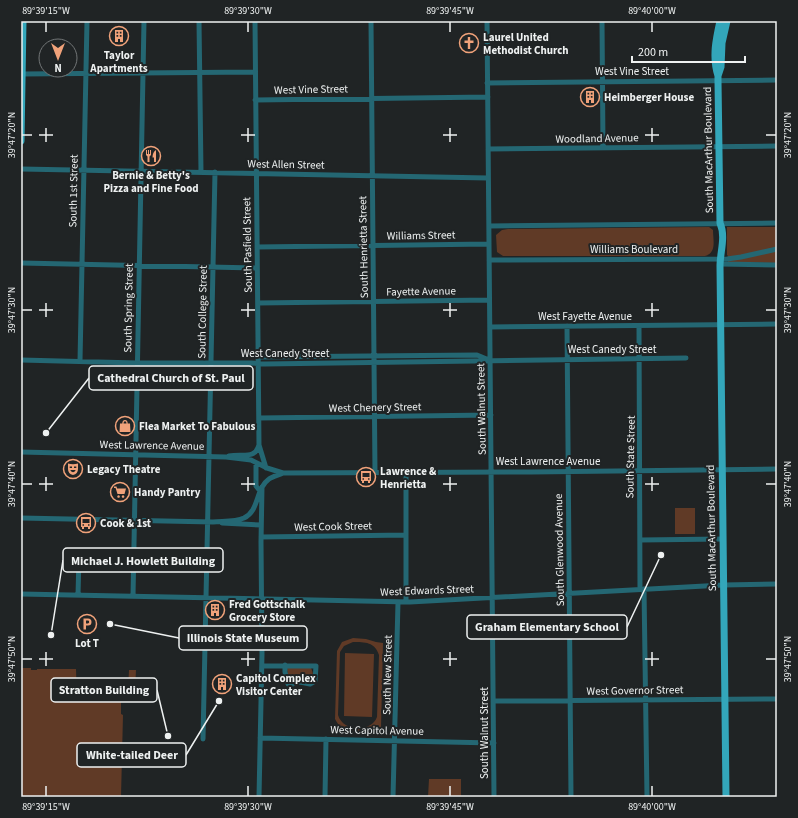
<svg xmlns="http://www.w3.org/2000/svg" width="798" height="818" font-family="'Source Sans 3',sans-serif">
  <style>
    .green { fill: #603a26; fill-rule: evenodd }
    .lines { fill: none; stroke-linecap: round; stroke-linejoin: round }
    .minor { stroke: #246773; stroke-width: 5 }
    .major { stroke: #33a6ba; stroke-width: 7 }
    .ticks { fill: none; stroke: #eef1f1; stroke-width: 1.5 }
    .labels { text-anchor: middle; stroke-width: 4; stroke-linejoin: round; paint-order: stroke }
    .poi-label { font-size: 11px; font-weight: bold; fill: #eef1f1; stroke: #202425; text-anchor: start }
    .street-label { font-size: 11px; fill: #eef1f1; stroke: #202425 }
    .leader { fill: none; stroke: #eef1f1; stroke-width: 1.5 }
    .callout-dot { fill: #eef1f1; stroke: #202425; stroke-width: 1.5 }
    .callout { fill: #202425; stroke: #eef1f1; stroke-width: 1.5 }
    .callout-label { font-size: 12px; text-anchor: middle; font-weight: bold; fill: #eef1f1 }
    .neatline { fill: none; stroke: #eef1f1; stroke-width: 1.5 }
    .ticks-label { font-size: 10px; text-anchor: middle; fill: #eef1f1 }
  </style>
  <rect width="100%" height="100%" fill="#202425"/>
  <!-- green -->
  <path class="green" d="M709,227L713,230C713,240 717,253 705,256H503L497,252L496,235L502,230L508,229Z
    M727,227H777V263L728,262V256L727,255Z
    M675,508H695V534H675Z
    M353,638L366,639L376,642L383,643L381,728C365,728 345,740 335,719L337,651L342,642ZM353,642C365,642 375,642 379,655L377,717C371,733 343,732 338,715L340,652L344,646Z
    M345,653L374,654L372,717L344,716Z
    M21,668H31V670H37V669H76L77,701L121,702V714L123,715L121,797L21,796Z
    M287,668H311C313,672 314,677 311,682H290L288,677Z
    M129,670H136L135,690H128Z
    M429,779H461V797H428Z"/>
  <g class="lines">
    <!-- minor -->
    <path class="minor" d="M199,21L201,172
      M255,21L259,445L266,468
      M371,21L375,472
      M487,21L494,797
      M602,21L603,148
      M22,74L255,72
      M487,83L777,80
      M255,100L488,97
      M488,149L777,146
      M21,169L488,178
      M489,226L777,223
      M257,247L489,244
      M489,260L727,259L741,257L777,249
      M21,263L257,268
      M720,264L777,265
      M258,303L489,300
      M567,326L571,797
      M639,326L640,589
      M490,327L777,324
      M258,357L477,355L489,360
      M21,360L137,363H251L265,364L686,358
      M80,361L87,21
      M259,418L491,415
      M21,452L226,457L251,460L267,468L283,473L531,472L777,469
      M229,456C242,453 255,460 259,445
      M256,463V486L260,491
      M21,518L213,522C223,521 235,522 244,518C260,510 255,489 269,479C273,476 279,475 283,473
      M222,523L261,525
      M261,537L406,535
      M640,540L723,539
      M644,589L647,797
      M21,594L410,602L723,585L777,584
      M78,595L79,557
      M133,596L144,21
      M406,602V472
      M262,666H316L315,681L310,684L300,682L292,684H288L285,672V665
      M493,701L777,699
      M260,738L494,743
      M203,739L215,172
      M259,797L262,654L261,542L262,487
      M325,797L326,739
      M393,797L398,602"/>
    <!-- major -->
    <path class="major" d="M718,76C712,57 716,39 720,21
      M21,141L23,21
      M726,797L720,266C720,252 726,237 720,223L718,81V76L721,67L722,43L727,21"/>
  </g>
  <!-- ticks -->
  <path class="ticks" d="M46,22V32M248,22V32M450,22V32M652,22V32M46,128V142M248,128V142M450,128V142M652,128V142M22,135H32M39,135H53M241,135H255M443,135H457M645,135H659M766,135H776M46,303V317M248,303V317M450,303V317M652,303V317M22,310H32M39,310H53M241,310H255M443,310H457M645,310H659M766,310H776M46,477V491M248,477V491M450,477V491M652,477V491M22,484H32M39,484H53M241,484H255M443,484H457M645,484H659M766,484H776M46,652V666M248,652V666M450,652V666M652,652V666M22,659H32M39,659H53M241,659H255M443,659H457M645,659H659M766,659H776M46,786V796M248,786V796M450,786V796M652,786V796"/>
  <!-- icons -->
  <defs>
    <symbol id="building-ring" viewBox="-11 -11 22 22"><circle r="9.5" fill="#202425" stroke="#f0a27a" stroke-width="1.5"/><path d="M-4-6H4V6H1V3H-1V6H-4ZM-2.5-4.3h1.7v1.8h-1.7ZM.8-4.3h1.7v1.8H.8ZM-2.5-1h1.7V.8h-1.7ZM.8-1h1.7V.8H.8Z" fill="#f0a27a"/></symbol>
    <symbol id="church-ring" viewBox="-11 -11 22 22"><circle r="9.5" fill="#202425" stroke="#f0a27a" stroke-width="1.5"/><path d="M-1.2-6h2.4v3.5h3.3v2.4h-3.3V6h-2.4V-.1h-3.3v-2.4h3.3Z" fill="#f0a27a"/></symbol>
    <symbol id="restaurant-ring" viewBox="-11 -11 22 22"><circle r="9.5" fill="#202425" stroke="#f0a27a" stroke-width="1.5"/><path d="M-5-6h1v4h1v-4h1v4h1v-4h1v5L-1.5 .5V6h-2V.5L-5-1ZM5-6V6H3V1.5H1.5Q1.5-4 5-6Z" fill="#f0a27a"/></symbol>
    <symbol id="shop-ring" viewBox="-11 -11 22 22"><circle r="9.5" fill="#202425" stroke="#f0a27a" stroke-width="1.5"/><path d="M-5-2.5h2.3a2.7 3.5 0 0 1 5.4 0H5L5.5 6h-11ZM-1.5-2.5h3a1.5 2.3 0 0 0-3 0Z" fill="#f0a27a"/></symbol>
    <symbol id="theatre-ring" viewBox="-11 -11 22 22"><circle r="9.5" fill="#202425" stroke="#f0a27a" stroke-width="1.5"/><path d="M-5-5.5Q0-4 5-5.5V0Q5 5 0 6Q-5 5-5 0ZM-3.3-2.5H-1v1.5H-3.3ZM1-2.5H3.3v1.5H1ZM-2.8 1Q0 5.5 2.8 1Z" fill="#f0a27a"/></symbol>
    <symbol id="bus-ring" viewBox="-11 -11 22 22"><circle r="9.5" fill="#202425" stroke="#f0a27a" stroke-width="1.5"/><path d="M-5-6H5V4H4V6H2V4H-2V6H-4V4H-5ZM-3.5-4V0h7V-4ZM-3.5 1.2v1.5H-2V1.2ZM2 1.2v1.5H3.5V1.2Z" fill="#f0a27a"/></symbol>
    <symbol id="supermarket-ring" viewBox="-11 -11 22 22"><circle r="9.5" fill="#202425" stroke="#f0a27a" stroke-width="1.5"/><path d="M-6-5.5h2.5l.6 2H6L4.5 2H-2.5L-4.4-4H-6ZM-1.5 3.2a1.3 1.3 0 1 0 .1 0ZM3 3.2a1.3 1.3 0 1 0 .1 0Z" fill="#f0a27a"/></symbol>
    <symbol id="parking-ring" viewBox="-11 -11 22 22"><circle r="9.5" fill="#202425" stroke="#f0a27a" stroke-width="1.5"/><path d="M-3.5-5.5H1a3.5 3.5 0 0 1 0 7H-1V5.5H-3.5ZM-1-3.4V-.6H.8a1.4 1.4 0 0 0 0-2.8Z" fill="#f0a27a"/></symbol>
  </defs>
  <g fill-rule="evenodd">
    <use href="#building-ring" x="108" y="25" width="22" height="22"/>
    <use href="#church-ring" x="458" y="32" width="22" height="22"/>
    <use href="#building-ring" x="579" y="86" width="22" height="22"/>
    <use href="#restaurant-ring" x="140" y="145" width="22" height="22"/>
    <use href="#shop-ring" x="114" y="415" width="22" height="22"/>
    <use href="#theatre-ring" x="62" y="458" width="22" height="22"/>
    <use href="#bus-ring" x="355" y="466" width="22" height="22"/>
    <use href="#supermarket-ring" x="109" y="481" width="22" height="22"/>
    <use href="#bus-ring" x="75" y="512" width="22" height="22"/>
    <use href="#building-ring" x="204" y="599" width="22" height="22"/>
    <use href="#parking-ring" x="76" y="613" width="22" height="22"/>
    <use href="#building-ring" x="211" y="673" width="22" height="22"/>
  </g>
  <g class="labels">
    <!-- poi labels -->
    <g class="poi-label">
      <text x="483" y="41">Laurel United<tspan x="483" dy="13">Methodist Church</tspan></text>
      <text x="119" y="59" text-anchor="middle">Taylor<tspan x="119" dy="13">Apartments</tspan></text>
      <text x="604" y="101">Heimberger House</text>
      <text x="151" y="179" text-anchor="middle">Bernie &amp; Betty's<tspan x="151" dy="13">Pizza and Fine Food</tspan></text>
      <text x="139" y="430">Flea Market To Fabulous</text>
      <text x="87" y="473">Legacy Theatre</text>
      <text x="380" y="475">Lawrence &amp;<tspan x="380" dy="13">Henrietta</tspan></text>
      <text x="134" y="496">Handy Pantry</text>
      <text x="100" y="527">Cook &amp; 1st</text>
      <text x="229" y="608">Fred Gottschalk<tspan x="229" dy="13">Grocery Store</tspan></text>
      <text x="87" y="647" text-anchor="middle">Lot T</text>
      <text x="236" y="682">Capitol Complex<tspan x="236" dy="13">Visitor Center</tspan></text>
    </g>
    <!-- street labels -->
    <g class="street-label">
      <text x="632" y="75">West Vine Street</text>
      <text transform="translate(311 89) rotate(-1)" y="4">West Vine Street</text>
      <text transform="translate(597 138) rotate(-1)" y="4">Woodland Avenue</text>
      <text transform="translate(708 150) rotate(-91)" y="4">South MacArthur Boulevard</text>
      <text transform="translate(286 164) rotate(1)" y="4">West Allen Street</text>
      <text transform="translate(73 191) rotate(-89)" y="4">South 1st Street</text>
      <text transform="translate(421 235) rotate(-1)" y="4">Williams Street</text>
      <text transform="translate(247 245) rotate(-91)" y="4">South Pasfield Street</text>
      <text transform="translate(363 247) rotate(-91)" y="4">South Henrietta Street</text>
      <text x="634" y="253">Williams Boulevard</text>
      <text transform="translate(421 291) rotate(-1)" y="4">Fayette Avenue</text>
      <text transform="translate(128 308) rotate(-89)" y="4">South Spring Street</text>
      <text transform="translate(202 312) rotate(-89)" y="4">South College Street</text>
      <text x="585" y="320">West Fayette Avenue</text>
      <text x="612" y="353">West Canedy Street</text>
      <text x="285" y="357">West Canedy Street</text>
      <text transform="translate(375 407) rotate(-1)" y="4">West Chenery Street</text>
      <text transform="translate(481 409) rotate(-91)" y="4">South Walnut Street</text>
      <text transform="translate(152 445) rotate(1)" y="4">West Lawrence Avenue</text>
      <text transform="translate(630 457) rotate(-89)" y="4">South State Street</text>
      <text x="548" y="465">West Lawrence Avenue</text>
      <text transform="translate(333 526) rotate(-1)" y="4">West Cook Street</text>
      <text transform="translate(711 528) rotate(-91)" y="4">South MacArthur Boulevard</text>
      <text transform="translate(559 550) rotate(-91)" y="4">South Glenwood Avenue</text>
      <text transform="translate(427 590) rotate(-2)" y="4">West Edwards Street</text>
      <text transform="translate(387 675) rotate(-89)" y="4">South New Street</text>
      <text transform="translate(635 690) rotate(-1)" y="4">West Governor Street</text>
      <text transform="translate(377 730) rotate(1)" y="4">West Capitol Avenue</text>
      <text transform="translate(484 733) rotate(-90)" y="4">South Walnut Street</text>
    </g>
  </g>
  <!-- callouts -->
  <path class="leader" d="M46 433L89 378M51 635L63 560M661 555L627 627M110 624L179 638M168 736L157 690M219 701L186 755"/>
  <g class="callout-dot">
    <circle cx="46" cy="433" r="4"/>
    <circle cx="51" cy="635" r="4"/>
    <circle cx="661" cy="555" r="4"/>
    <circle cx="110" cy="624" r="4"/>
    <circle cx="168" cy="736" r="4"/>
    <circle cx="219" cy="701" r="4"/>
  </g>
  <g class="callout">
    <rect x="89" y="366" width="164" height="24" rx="4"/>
    <rect x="63" y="548" width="160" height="24" rx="4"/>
    <rect x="467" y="615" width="160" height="24" rx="4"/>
    <rect x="179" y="626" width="128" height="24" rx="4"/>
    <rect x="51" y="678" width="106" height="24" rx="4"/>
    <rect x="77" y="743" width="109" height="24" rx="4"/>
  </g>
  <g class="callout-label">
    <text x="171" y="382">Cathedral Church of St. Paul</text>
    <text x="143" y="565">Michael J. Howlett Building</text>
    <text x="547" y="631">Graham Elementary School</text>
    <text x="243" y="642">Illinois State Museum</text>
    <text x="104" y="694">Stratton Building</text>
    <text x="132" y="759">White-tailed Deer</text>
  </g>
  <!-- border -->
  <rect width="798" height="818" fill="none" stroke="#202425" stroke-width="44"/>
  <!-- north arrow -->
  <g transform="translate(58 58) rotate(180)"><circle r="19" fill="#202425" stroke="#727677"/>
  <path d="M0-3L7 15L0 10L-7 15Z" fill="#f0a27a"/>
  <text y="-6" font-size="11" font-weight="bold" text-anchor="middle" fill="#eef1f1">N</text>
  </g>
  <!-- scale -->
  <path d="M632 56v6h113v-6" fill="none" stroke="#eef1f1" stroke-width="2"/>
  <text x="638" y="56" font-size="12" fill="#eef1f1" stroke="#202425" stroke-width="3" paint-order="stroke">200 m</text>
  <rect x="22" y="22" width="754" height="774" class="neatline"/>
  <g class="ticks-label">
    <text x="46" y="14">89°39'15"W</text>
    <text x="248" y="14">89°39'30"W</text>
    <text x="450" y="14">89°39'45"W</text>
    <text x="652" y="14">89°40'00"W</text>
    <text transform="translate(787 135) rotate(-90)" y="4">39°47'20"N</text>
    <text transform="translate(11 135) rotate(-90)" y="4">39°47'20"N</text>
    <text transform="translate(787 310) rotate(-90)" y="4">39°47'30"N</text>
    <text transform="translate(11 310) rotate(-90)" y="4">39°47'30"N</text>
    <text transform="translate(787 484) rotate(-90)" y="4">39°47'40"N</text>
    <text transform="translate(11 484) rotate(-90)" y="4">39°47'40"N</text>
    <text transform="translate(787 659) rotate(-90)" y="4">39°47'50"N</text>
    <text transform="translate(11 659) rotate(-90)" y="4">39°47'50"N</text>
    <text x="46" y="810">89°39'15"W</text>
    <text x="248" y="810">89°39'30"W</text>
    <text x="450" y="810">89°39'45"W</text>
    <text x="652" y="810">89°40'00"W</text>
  </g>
</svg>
